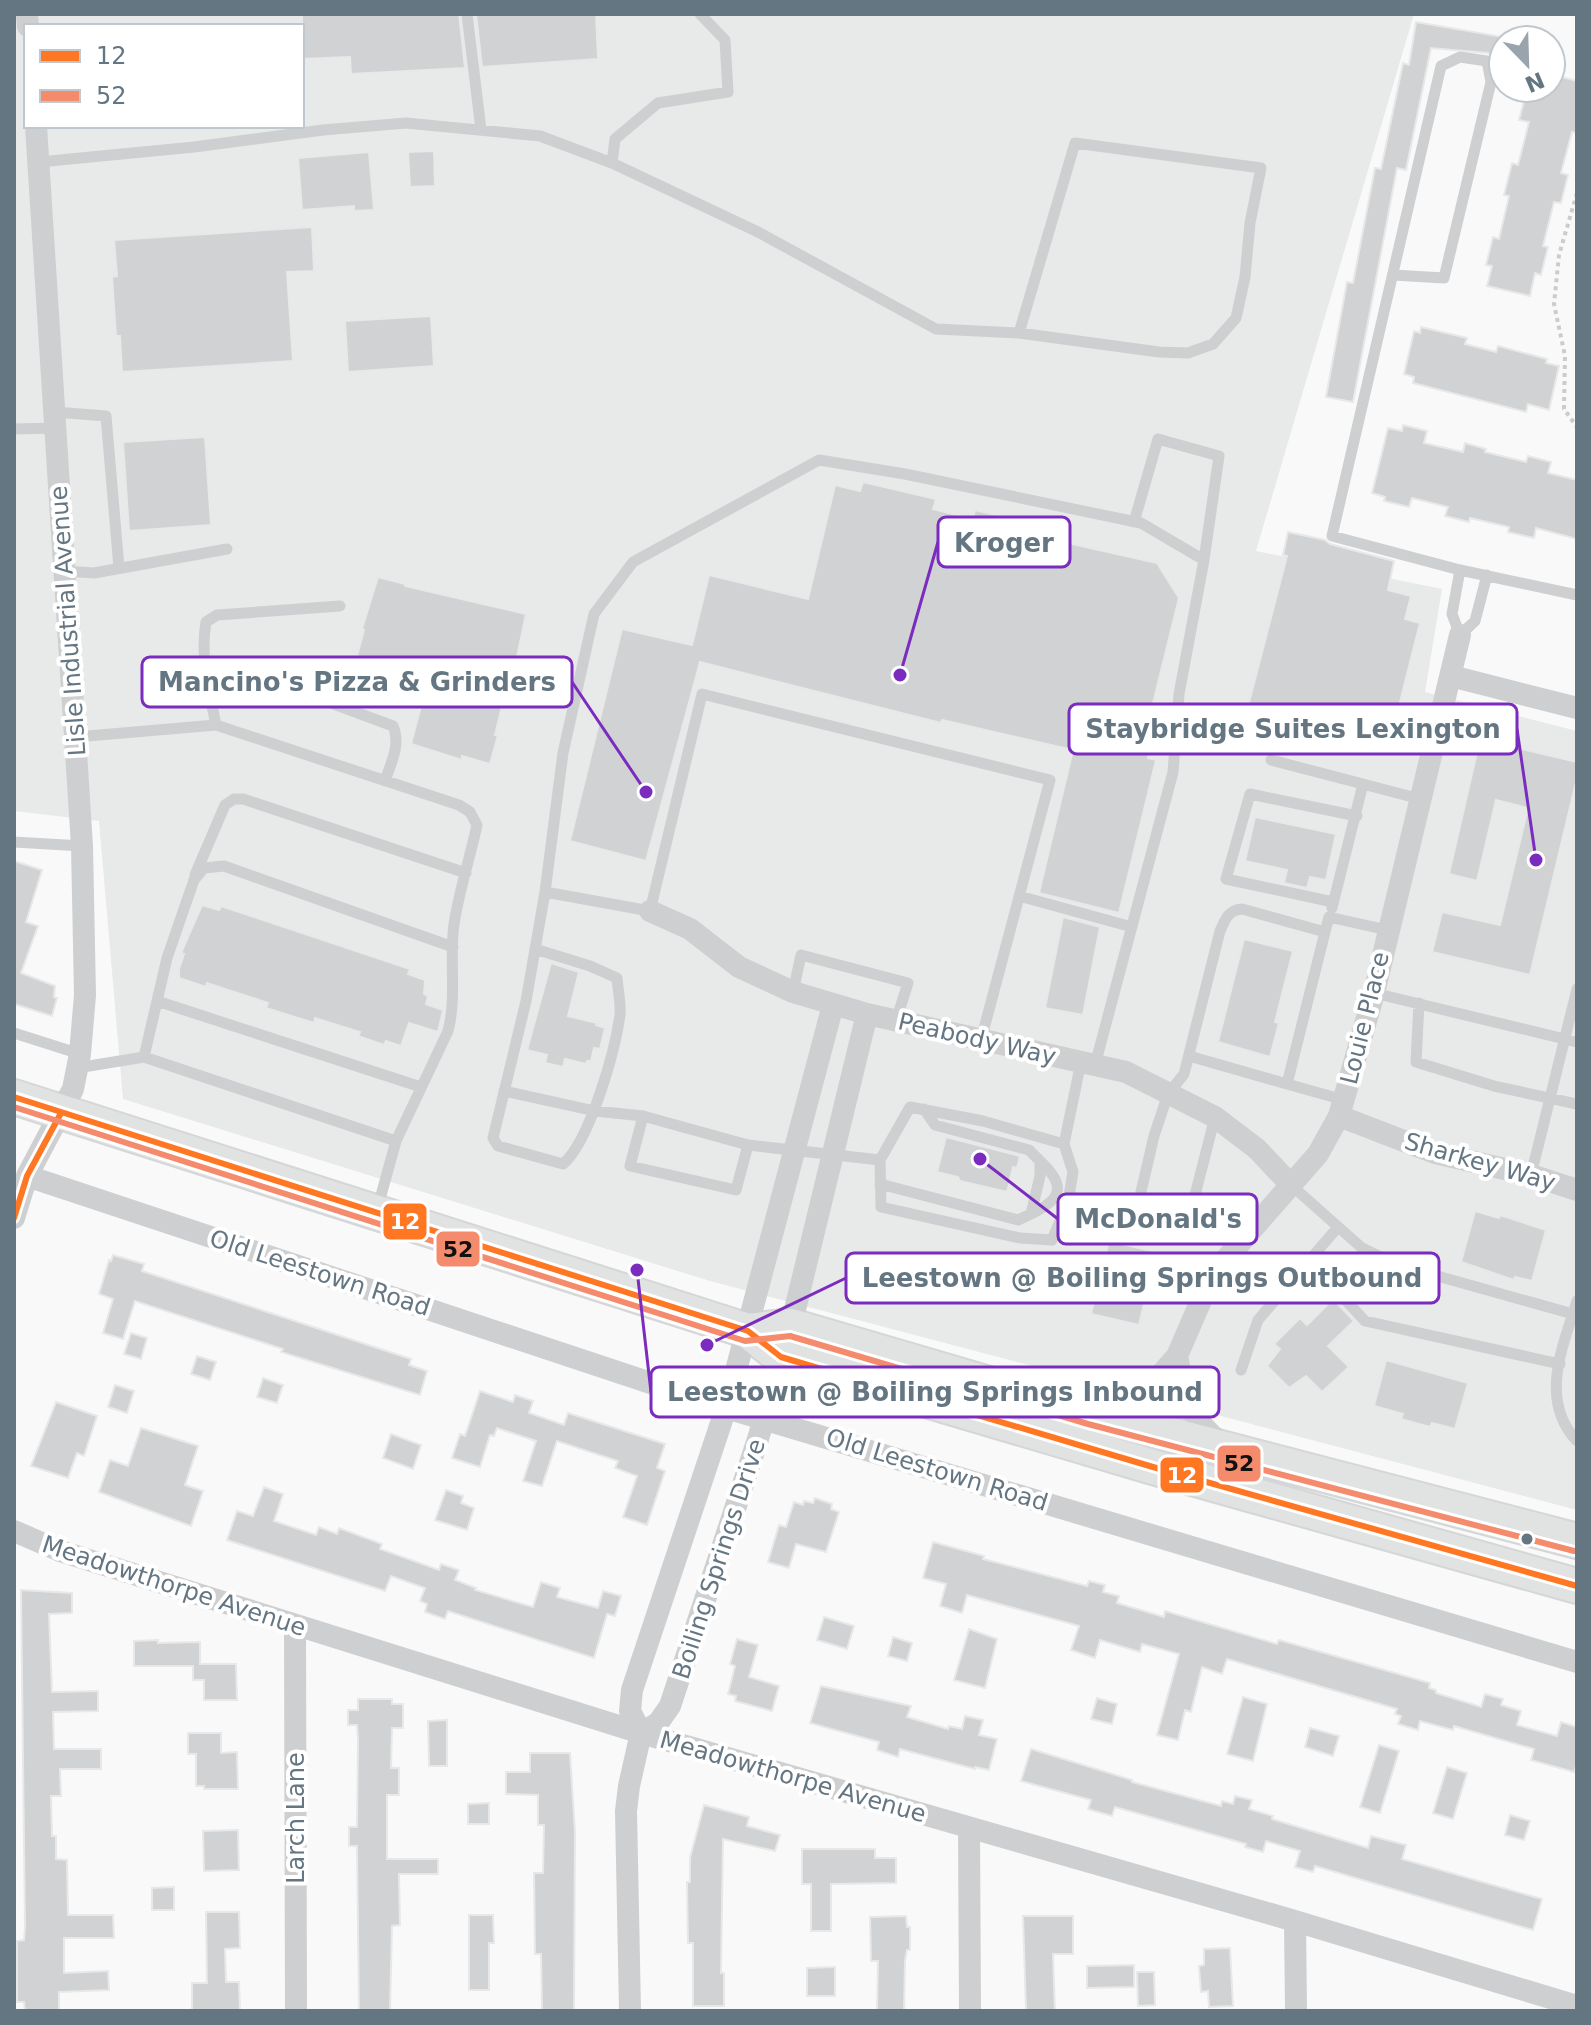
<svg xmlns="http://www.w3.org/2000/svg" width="1591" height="2025" font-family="'DejaVu Sans',sans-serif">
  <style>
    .built { fill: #e8e9e9; fill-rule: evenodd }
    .building { fill: #d0d2d3; stroke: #e8e8e8; stroke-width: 2 }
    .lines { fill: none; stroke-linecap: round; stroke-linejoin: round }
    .primary-casing { stroke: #d5d6d7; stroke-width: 38 }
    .path { stroke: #cbcccd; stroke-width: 4; stroke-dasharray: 4 4; stroke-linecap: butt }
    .lane { stroke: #cecfd0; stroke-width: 11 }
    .street { stroke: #cecfd0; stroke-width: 22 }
    .primary { stroke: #e1e2e2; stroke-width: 34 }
    .bus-1-casing { stroke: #fff; stroke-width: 12 }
    .bus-2-casing { stroke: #fff; stroke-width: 12 }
    .bus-1 { stroke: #ff7723; stroke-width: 6 }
    .bus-2 { stroke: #f58b6d; stroke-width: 6 }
    .bus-dot { fill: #657683; stroke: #fff; stroke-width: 3 }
    .labels { text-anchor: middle; stroke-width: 8; stroke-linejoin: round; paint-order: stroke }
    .street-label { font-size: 24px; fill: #657683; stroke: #fff }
    .leader { fill: none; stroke: #7b2cbf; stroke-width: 3 }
    .callout-dot { fill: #7b2cbf; stroke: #fff; stroke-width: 3 }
    .callout { fill: #fff; stroke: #7b2cbf; stroke-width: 3 }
    .callout-label { font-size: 26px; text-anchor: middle; font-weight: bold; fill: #657683 }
    .line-badge { stroke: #fff; stroke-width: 3 }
    .badge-label { font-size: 22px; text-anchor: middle; font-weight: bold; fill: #fff }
    .pale-badge-label { font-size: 22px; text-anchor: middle; font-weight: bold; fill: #111 }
  </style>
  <rect width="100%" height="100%" fill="#f9f9f9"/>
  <!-- built -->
  <path class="built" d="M14,14H1414L1256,551L1442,589L1425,692L1577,731V1510L710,1281L123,1099L99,821L14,811ZM26,26H302V126H26Z"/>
  <!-- building -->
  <path class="building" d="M302,14H459L465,68L351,74L350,57L302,59Z
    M476,14H596L598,59L482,67Z
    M1416,22L1503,37V60L1495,59L1488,53L1431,48L1406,170L1397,168L1353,402L1326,397L1347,282L1353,283L1375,168L1381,169L1403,63L1409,65Z
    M1551,74L1577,81V133L1572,132L1561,173L1568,175L1561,203L1554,202L1543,246L1548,247L1541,275L1535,273L1530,296L1487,286L1492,266L1486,265L1493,237L1499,239L1509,196L1504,195L1512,163L1518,165L1529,122L1519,120L1527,89L1535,91L1536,88H1551Z
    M434,151L435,186L410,187L408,152Z
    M369,152L374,210L354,211V206L302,210L298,158Z
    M312,227L314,271L287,272L293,361L122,372L120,336H116L112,277L117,276L114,240Z
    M431,316L434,366L348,372L345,321Z
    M1421,327L1467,338L1465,344L1496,352L1498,346L1547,359L1546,363L1559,366L1549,410L1528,404L1526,412L1413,383L1414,377L1404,374L1414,331L1420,333Z
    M1403,425L1427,431L1424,443L1463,452L1465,443L1486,449L1485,452L1526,462L1528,456L1551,462L1548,473L1577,480V539L1536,528L1534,538L1508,532L1509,527L1470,518L1469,522L1445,516L1448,507L1412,498L1409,507L1384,501L1385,497L1372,493L1388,428L1402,431Z
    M205,437L211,525L129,531L123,442Z
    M863,482L936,499L933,509L973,519L975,510L1035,525L1032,535L1157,563L1179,598L1141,752H1149L1148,758L1156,760L1119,913L1039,893L1073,750L942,720L941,723L700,662L646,861L570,841L622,629L692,645L709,575L808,599L835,485L860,491Z
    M1288,532L1325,540L1330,544L1394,561L1388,590L1411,596L1405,619L1420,623L1394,726L1380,722L1372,750L1245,718L1287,556L1283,555Z
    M378,577L405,584V586L526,614L516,662H513L495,735H498L490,764L462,756V760L411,744L424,695L409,685L407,669L357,656L364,630L362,629Z
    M1480,739L1577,762V778L1530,975L1432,952L1442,912L1500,925L1528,808L1496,800L1477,881L1449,874Z
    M1255,817L1336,834L1326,880L1310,877L1307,888L1284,883L1287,870L1245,861Z
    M14,861L42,870L26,922L38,926L21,973L55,986L54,997L57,998L52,1016L14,1004Z
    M202,905L219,910L221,906L410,969L408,974L425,980L424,994L428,996L426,1004L443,1010L438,1032L409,1023L401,1046L386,1041L384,1045L358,1036L360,1032L315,1018L314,1023L266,1008L268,1003L207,983L206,987L179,978V969L184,954L181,953Z
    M1063,917L1100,927L1083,1015L1045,1008Z
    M1244,939L1293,951L1275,1022L1279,1023L1270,1057L1218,1042Z
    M551,963L579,972L568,1016L597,1023L596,1025L605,1028L600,1049L594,1048L591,1061H587L586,1064L565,1059L563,1067L545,1063L547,1055L527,1050Z
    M946,1137L1020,1156L1017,1168L1013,1167L1007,1192L960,1181L958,1177L937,1172Z
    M1475,1211L1499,1218L1500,1215L1546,1230L1532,1281L1515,1277L1514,1280L1461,1262Z
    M1109,1241L1156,1252L1139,1325L1091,1314Z
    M113,1255L144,1264L142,1271L411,1359L409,1365L427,1371L420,1395L281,1352L283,1349L135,1301L123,1339L103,1333L113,1299L99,1294L109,1260L111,1261Z
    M1333,1299L1354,1321L1328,1346L1349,1367L1322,1392L1306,1376L1289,1388L1267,1366L1280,1349L1274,1344L1300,1318L1307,1325Z
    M131,1333L147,1338L141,1359L124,1354Z
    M197,1356L216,1362L210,1380L191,1374Z
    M1386,1360L1468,1383L1455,1429L1432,1423L1430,1427L1401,1419L1403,1414L1374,1406Z
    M263,1378L283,1385L277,1403L257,1397Z
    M115,1385L134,1391L127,1413L108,1407Z
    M480,1391L513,1402L515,1395L533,1401L529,1413L564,1425L568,1413L665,1444L657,1468L665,1471L647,1525L623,1517L637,1476L615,1468L618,1461L557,1441L542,1486L523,1481L536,1441L497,1428L494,1436L490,1435L480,1467L452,1458L460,1434L465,1436Z
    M56,1402L97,1416L84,1456L77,1453L68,1478L31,1466Z
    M141,1428L198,1446L185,1485L203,1491L191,1526L99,1492L110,1460L128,1466Z
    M391,1434L421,1445L413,1469L383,1458Z
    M264,1487L283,1494L274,1521L316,1535L319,1527L337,1534L339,1528L382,1544L380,1549L439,1570L441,1564L459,1570L455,1580L476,1588L475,1590L533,1607L541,1582L560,1588L557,1597L598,1608L603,1591L621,1596L615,1616L607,1614L594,1658L448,1611L445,1619L425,1612L427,1604L420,1601L425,1588L391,1576L385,1591L227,1540L237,1511L253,1516Z
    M446,1490L463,1496L461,1503L474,1508L467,1530L435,1520Z
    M815,1498L832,1504L831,1509L839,1512L826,1552L796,1544L789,1568L768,1562L779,1525L786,1527L794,1502L803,1505L804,1501L813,1503Z
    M933,1542L984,1556L983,1559L1068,1581L1087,1586L1089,1581L1105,1585L1103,1592L1119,1596L1117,1603L1164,1617L1165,1611L1277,1644L1279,1640L1430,1683L1429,1688L1436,1690V1693L1481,1707L1485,1694L1503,1699L1501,1705L1521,1711L1517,1725L1557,1736L1561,1722L1577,1727V1763L1574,1772L1531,1760L1534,1749L1454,1726L1453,1730L1420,1721L1418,1730L1398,1724L1401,1716L1395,1714L1397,1709L1227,1659L1222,1674L1202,1667L1191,1712L1185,1710L1178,1740L1157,1735L1179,1654L1142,1644L1140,1652L1100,1640L1095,1658L1071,1650L1079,1626L967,1595L962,1613L940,1606L946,1584L923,1578Z
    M21,1590L72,1593V1613L49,1614L52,1692L98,1691V1711L53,1712L54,1749H101V1769H60L61,1796H51L52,1836H56V1859L67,1860L68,1915H113L114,1938H64V1973L108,1971L109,1990L59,1992V2011H25L24,2002H17V1941L24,1940L25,1927Z
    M824,1617L854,1626L847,1649L817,1640Z
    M969,1629L997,1639L985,1688L954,1680Z
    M893,1637L912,1643L907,1661L888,1656Z
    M737,1639L758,1645L749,1677L779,1686L772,1711L735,1701L736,1696L728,1694L735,1666L730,1664Z
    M158,1640V1643L200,1642V1664H236L237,1700H204V1680H193V1666H134V1641Z
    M821,1686L911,1706L907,1717L948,1729L949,1726L962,1729L965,1716L983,1720L979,1735L997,1739L989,1770L975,1767V1769L900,1749L898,1757L877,1750L879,1742L810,1723Z
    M1243,1697L1267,1704L1253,1761L1227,1754Z
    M1097,1698L1117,1704L1112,1724L1091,1719Z
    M358,1699H392V1704H403V1728H392L391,1768H399V1795H387V1859H438V1874H399L400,1925L392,1926L390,2011H359L357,1846H349V1827H357L358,1740L357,1725H348V1710H358Z
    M447,1720V1766H429L428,1721Z
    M1310,1728L1339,1736L1333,1756L1305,1747Z
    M188,1733H221V1753L237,1752L238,1789H204V1786H196V1754H188Z
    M1379,1745L1399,1751L1380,1813L1360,1807Z
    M1031,1749L1132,1780V1782L1221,1806L1222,1801L1233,1804L1235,1796L1252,1800L1249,1809L1273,1816L1272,1819L1368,1848L1371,1836L1406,1845L1402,1859L1542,1899L1533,1930L1315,1866L1313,1872L1295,1867L1300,1851L1266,1841L1263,1852L1245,1847L1246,1844L1115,1807L1112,1816L1088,1809L1091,1800L1021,1781Z
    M530,1753H570L575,1832L574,2011H542L541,1954H535L534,1873H543L544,1825H538V1795L506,1794V1772H530Z
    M1447,1767L1467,1773L1453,1819L1433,1813Z
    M489,1803V1824H468V1804Z
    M704,1805L749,1817L747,1826L780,1835L775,1851L723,1839L721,1973H724V2006H693V1943H688L687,1882H690V1858Z
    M1510,1815L1530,1821L1524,1840L1505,1835Z
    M238,1830L239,1870L204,1871L203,1831Z
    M802,1849H875V1858H896V1883L831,1884V1931H811V1884H802Z
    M174,1887V1910H152V1888Z
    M206,1912H239L240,1948L225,1949L226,1982H239L240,2011H192V1983H207Z
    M469,1915H493L494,1943H489V1990H469Z
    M906,1916L907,1927H910V1950H907L905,1961L904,2011H877L878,1961H871L870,1917Z
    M1023,1916H1073V1954H1053L1055,2011H1026Z
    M1230,1948L1233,2006L1209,2007L1208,1991L1201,1992L1199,1966L1204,1965V1949Z
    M1134,1965V1987L1087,1988V1966Z
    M835,1967V1996H807V1968Z
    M1137,1972H1154L1155,2005L1138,2006Z"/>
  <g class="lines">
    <defs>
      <path id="primary" d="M14,1097L748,1331L781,1357L1153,1467L1577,1586
        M748,1331L791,1326L1091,1414L1577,1541"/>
    </defs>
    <!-- primary casing -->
    <use href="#primary" class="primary-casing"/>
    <!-- path -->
    <path class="path" d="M1577,193L1559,255L1554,304L1565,356L1564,409L1577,427"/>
    <!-- lane -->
    <path class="lane" d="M467,14L481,130
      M39,162L194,147L323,130L406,123L540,136L612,163L758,232L936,329L1019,333L1159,352L1188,353L1213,344L1236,318L1245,277L1250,223L1261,168L1075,143L1019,333
      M612,163L615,139L658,103L728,92L725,40L700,14
      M1393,275L1444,278L1491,82L1487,61L1460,57L1441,66L1332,536L1460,570L1577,595
      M55,412L106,416L119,568
      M14,429L56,428
      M1134,522L1158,439L1219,456L1204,560
      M1460,570L1452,614L1460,635L1475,621L1487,575
      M65,571L94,573L227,549
      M205,667L242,670L393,726C401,744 391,763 385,781
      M216,725C209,690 200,657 206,622L217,615L340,606
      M76,737L216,725L459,805L470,812L477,825C470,858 459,891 454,924C449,960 457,997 448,1031L396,1141L377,1210
      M1271,760L1363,784L1332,908
      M1363,784L1420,799
      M14,842L82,846
      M195,875L225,805L234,799H243L466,873
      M1019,896L1132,927
      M1333,902L1226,879L1250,794L1357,816
      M535,949L590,966L617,978C618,990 621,1004 620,1015C615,1051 590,1141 563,1164L498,1146L493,1138L526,1001L545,892
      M793,992L801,955L908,983L896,1021
      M1374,993L1577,1042
      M157,1001L421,1087
      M1419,1003L1416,1062L1494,1086L1577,1104
      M14,1033L80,1054
      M981,1040L1050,780L702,694L650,911L545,892L563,753L594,614L633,562L819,460L905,474L1141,523L1204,560L1179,694L1173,772L1095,1065
      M1189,1056L1287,1084
      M144,1057L167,958L194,880L204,868L224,866L453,947
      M77,1068L144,1057L396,1141
      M504,1091L595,1111L643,1116L748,1145L880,1160
      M1344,1100L1287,1084L1325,932L1329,917L1387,930
      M643,1116L630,1166L736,1190L748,1145
      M1215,1117L1185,1234L1134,1222L1154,1136L1168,1094L1184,1074L1220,931C1225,920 1228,910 1242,909L1325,932
      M1064,1144L983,1121L910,1107L880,1160L881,1207L1020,1238L1052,1240L1068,1202L1073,1172L1064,1144L1081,1062
      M1531,1175L1577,989
      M880,1184L1018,1220L1031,1214L1040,1176V1161L1029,1150L935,1125L924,1109
      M1291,1185L1362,1248L1398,1265L1573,1314
      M1031,1214C1063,1199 1066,1185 1040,1161
      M1309,1261L1365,1321L1560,1364
      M1577,1301C1562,1348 1539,1401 1577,1441
      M1241,1370L1258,1320L1338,1227"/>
    <!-- street -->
    <path class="street" d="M27,14L28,26
      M1451,676L1577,708
      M650,911L690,929L739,967L793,992L867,1014L1126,1072L1215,1117L1257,1149L1291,1185
      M1339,1116L1435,1153L1531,1175L1577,1190
      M27,1176L726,1408L1577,1662
      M14,1218L27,1176L73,1089L80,1054L85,995L82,846L36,126
      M1177,1356C1186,1399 1186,1415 1222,1444
      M1096,1413L1121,1407L1151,1388L1164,1371L1177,1356L1212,1275L1318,1154L1339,1116L1374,993L1460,635
      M14,1531L60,1551L641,1733L1295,1921L1577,2006
      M295,1625L296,2011
      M641,1733L658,1723L670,1706L758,1439L791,1326L867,1014
      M969,1828L970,2011
      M1295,1921L1296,2011
      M630,2011L626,1811L629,1786L641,1733L630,1711L632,1690L726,1408L833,1005"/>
    <!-- primary -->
    <use href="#primary" class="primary"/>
    <defs>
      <path id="bus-1" d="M14,1097L748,1331L781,1357L1153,1467L1577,1586
        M14,1218L27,1176L61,1113"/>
      <path id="bus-2" d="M14,1107L745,1341L790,1336L1088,1424L1574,1551"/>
    </defs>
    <!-- bus-1 casing -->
    <use href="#bus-1" class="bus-1-casing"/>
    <!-- bus-2 casing -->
    <use href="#bus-2" class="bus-2-casing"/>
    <!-- bus-1 -->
    <use href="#bus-1" class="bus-1"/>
    <!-- bus-2 -->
    <use href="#bus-2" class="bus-2"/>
  </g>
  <!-- markers -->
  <circle class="bus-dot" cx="1527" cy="1539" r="7"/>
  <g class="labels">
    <!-- street labels -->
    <g class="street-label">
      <text transform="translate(68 621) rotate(-94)" y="8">Lisle Industrial Avenue</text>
      <text transform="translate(1365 1018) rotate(-76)" y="8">Louie Place</text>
      <text transform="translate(977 1039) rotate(13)" y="8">Peabody Way</text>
      <text transform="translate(1480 1162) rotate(16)" y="8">Sharkey Way</text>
      <text transform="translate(320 1273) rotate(18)" y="8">Old Leestown Road</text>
      <text transform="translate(937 1470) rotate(17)" y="8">Old Leestown Road</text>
      <text transform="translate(719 1559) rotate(-72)" y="8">Boiling Springs Drive</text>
      <text transform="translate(174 1586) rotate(18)" y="8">Meadowthorpe Avenue</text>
      <text transform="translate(793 1777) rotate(16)" y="8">Meadowthorpe Avenue</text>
      <text transform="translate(296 1818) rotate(-90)" y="8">Larch Lane</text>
    </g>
  </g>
  <!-- callouts -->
  <path class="leader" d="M900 675L938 542M646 792L572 682M1536 860L1517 729M980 1159L1058 1219M707 1345L846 1278M637 1270L651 1392"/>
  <g class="callout-dot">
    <circle cx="900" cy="675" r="8"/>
    <circle cx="646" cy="792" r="8"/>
    <circle cx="1536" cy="860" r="8"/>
    <circle cx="980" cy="1159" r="8"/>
    <circle cx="707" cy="1345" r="8"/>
    <circle cx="637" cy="1270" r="8"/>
  </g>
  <g class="callout">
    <rect x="938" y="517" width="132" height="50" rx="8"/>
    <rect x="142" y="657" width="430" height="50" rx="8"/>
    <rect x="1069" y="704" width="448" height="50" rx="8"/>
    <rect x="1058" y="1194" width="199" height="50" rx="8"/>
    <rect x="846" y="1253" width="593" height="50" rx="8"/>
    <rect x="651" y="1367" width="568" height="50" rx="8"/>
  </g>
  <g class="callout-label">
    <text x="1004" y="552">Kroger</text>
    <text x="357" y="691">Mancino's Pizza &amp; Grinders</text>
    <text x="1293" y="738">Staybridge Suites Lexington</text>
    <text x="1158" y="1228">McDonald's</text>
    <text x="1142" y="1287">Leestown @ Boiling Springs Outbound</text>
    <text x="935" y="1401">Leestown @ Boiling Springs Inbound</text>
  </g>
  <g class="line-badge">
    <rect x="382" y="1202" width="46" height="39" rx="8" fill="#ff7723"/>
    <rect x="435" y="1230" width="46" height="38" rx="8" fill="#f58b6d"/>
    <rect x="1216" y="1444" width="46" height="39" rx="8" fill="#f58b6d"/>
    <rect x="1159" y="1456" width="46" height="38" rx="8" fill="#ff7723"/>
  </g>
  <g class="badge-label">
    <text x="405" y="1229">12</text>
    <text x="1182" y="1483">12</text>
  </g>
  <g class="pale-badge-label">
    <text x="458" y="1257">52</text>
    <text x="1239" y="1471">52</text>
  </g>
  <!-- border -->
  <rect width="1591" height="2025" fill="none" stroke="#657683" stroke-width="32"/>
  <!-- legend -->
  <rect x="24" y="24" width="280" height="104" fill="#ffffff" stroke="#c1c8cd" stroke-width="2"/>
  <rect x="40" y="50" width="40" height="12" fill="#ff7723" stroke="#c1c8cd" stroke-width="2"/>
  <text x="96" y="64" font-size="24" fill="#657683">12</text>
  <rect x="40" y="90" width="40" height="12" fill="#f58b6d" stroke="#c1c8cd" stroke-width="2"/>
  <text x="96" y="104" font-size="24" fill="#657683">52</text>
  <!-- north arrow -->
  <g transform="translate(1527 64) rotate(157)"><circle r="38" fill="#ffffff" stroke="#c1c8cd" stroke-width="2"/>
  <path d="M0-6L14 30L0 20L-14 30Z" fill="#99a4ac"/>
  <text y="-12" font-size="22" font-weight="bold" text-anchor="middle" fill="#657683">N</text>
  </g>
</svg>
